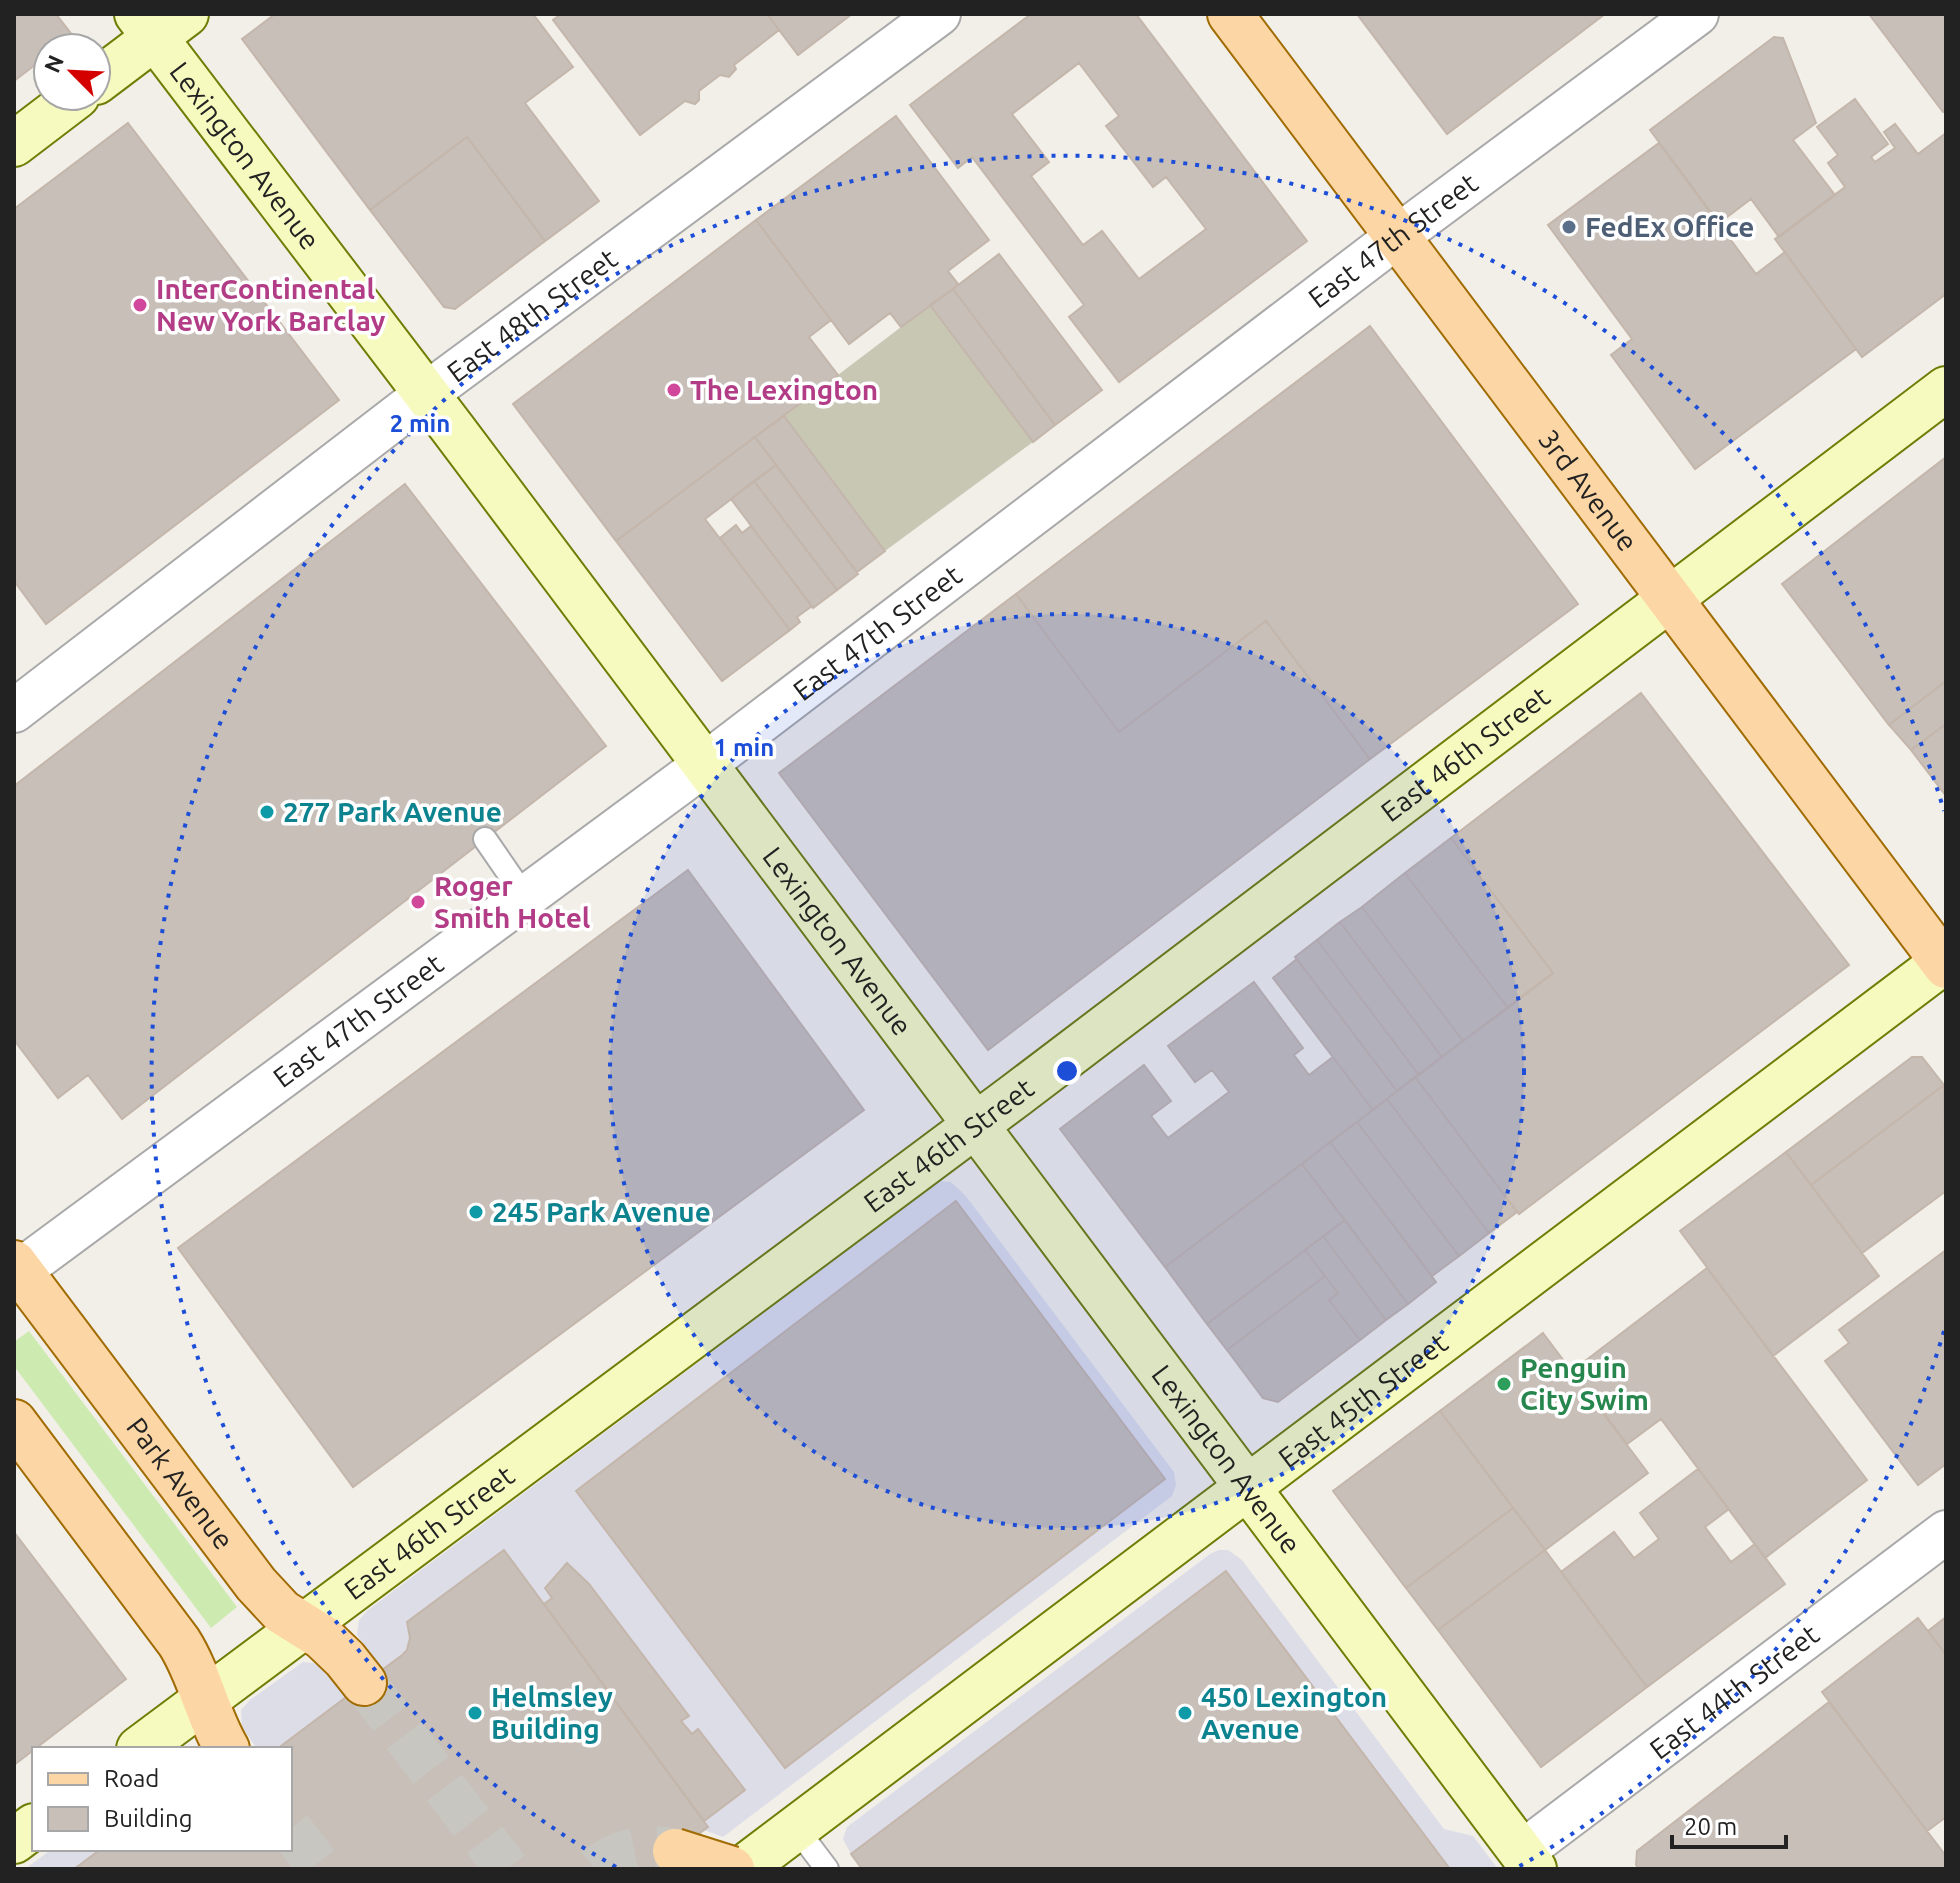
<svg xmlns="http://www.w3.org/2000/svg" width="1960" height="1883" font-family="Ubuntu,sans-serif">
  <style>
    .construction { fill: #c7c7b4 }
    .grass { fill: #cdebb0 }
    .plaza { fill: #dddde8; fill-rule: evenodd }
    .building { fill: #c7bfb8; stroke: #c4b6ab; stroke-width: 2; fill-rule: evenodd }
    .lines { fill: none; stroke-linecap: round; stroke-linejoin: round }
    .primary-tunnel { stroke: #c8c6c1; stroke-width: 44; stroke-dasharray: 44 22; stroke-linecap: butt }
    .service-casing { stroke: #a9a9a9; stroke-width: 26 }
    .minor-casing { stroke: #a9a9a9; stroke-width: 46 }
    .secondary-casing { stroke: #707d05; stroke-width: 48 }
    .primary-casing { stroke: #a06b00; stroke-width: 48 }
    .service { stroke: #fff; stroke-width: 22 }
    .minor { stroke: #fff; stroke-width: 42 }
    .secondary { stroke: #f7fabf; stroke-width: 44 }
    .primary { stroke: #fcd6a4; stroke-width: 44 }
    .primary-bridge-casing { stroke: #a06b00; stroke-width: 48; stroke-linecap: butt }
    .primary-bridge { stroke: #fcd6a4; stroke-width: 44 }
    .ring { fill: none; stroke: #1d4ed8; stroke-width: 4; stroke-dasharray: 4 8 }
    .service-dot { fill: #5c6f8a; stroke: #fff; stroke-width: 3 }
    .hotel-dot { fill: #d1479c; stroke: #fff; stroke-width: 3 }
    .culture-dot { fill: #0f9aa8; stroke: #fff; stroke-width: 3 }
    .leisure-dot { fill: #2e9e5b; stroke: #fff; stroke-width: 3 }
    .labels { text-anchor: middle; stroke-width: 7; stroke-linejoin: round; paint-order: stroke }
    .street-label { font-size: 28px; fill: #222; stroke: #fff }
    .service-label { font-size: 28px; font-weight: bold; fill: #4e5e75; stroke: #fff; text-anchor: start }
    .hotel-label { font-size: 28px; font-weight: bold; fill: #b23c85; stroke: #fff; text-anchor: start }
    .culture-label { font-size: 28px; font-weight: bold; fill: #0d838f; stroke: #fff; text-anchor: start }
    .leisure-label { font-size: 28px; font-weight: bold; fill: #27864d; stroke: #fff; text-anchor: start }
    .centre { fill: #1d4ed8; stroke: #fff; stroke-width: 4 }
    .ring-label { font-size: 24px; text-anchor: middle; font-weight: bold; fill: #1d4ed8; stroke: #fff; stroke-width: 7; stroke-linejoin: round; paint-order: stroke }
  </style>
  <rect width="100%" height="100%" fill="#f2efe9"/>
  <!-- construction -->
  <path class="construction" d="M930,305L1033,442L885,551L784,416Z"/>
  <!-- grass -->
  <path class="grass" d="M29,1331L237,1607L211,1628L14,1366V1342Z"/>
  <!-- plaza -->
  <path class="plaza" d="M940,1181L951,1182L965,1195L1174,1472L1176,1485L1172,1496L723,1837L704,1830L708,1827L704,1821L745,1790L698,1729L692,1734L681,1721L688,1715L589,1584L567,1563L545,1588L552,1598L544,1604L503,1550L407,1622L410,1638L407,1649L383,1669L357,1635L359,1620L368,1610ZM956,1202L1164,1480L785,1768Z
    M1219,1550H1228L1242,1560L1444,1829L1473,1836L1498,1869H1450L1226,1571L851,1854L843,1839L847,1827L1210,1554Z
    M303,1662L313,1663L321,1667L346,1698L277,1749H257L242,1727L241,1710L250,1700Z
    M52,1849H101L74,1869H25Z"/>
  <!-- building -->
  <path class="building" d="M14,14H56L73,36L57,48H48V55L14,81Z
    M275,14H533L573,67L525,103L599,201L545,241L467,137L370,210L242,39Z
    M561,14H767L779,30L734,65L736,69L729,77L720,75L699,91V100L695,104L685,101L640,135L553,20Z
    M767,14H852L798,55Z
    M1031,14H1136L1307,241L1119,382L1069,317L1084,305L972,157L958,168L910,105ZM1079,63L1119,116L1106,126L1153,187L1166,177L1206,229L1139,279L1102,231L1083,245L1031,176L1049,162L1012,114Z
    M1357,14H1605L1447,134Z
    M1869,14H1946V109L1943,112Z
    M1774,37L1783,38L1816,123L1793,140L1835,195L1779,237L1751,199L1719,223L1650,130Z
    M1855,99L1888,144L1871,157L1875,162L1895,148L1884,132L1895,124L1918,154L1946,133V294L1862,357L1775,239L1845,187L1828,163L1838,155L1817,127Z
    M896,116L989,240L948,271L958,284L953,289L901,327L890,313L849,344L756,220Z
    M128,123L339,400L46,624L14,581V209Z
    M467,137L545,241L455,309L444,307L370,210Z
    M1659,143L1756,274L1785,252L1856,349L1695,469L1611,355L1632,339L1548,225Z
    M756,220L831,320L809,337L838,375L616,541L513,404Z
    M999,254L1102,390L1055,425L953,289Z
    M953,289L1055,425L1033,442L930,305Z
    M1370,326L1578,604L1370,759L1266,621L1119,732L1016,594Z
    M784,416L885,551L857,572L755,437Z
    M755,437L776,465L705,519L790,630L722,681L616,541Z
    M1946,457V681L1889,725L1782,584Z
    M776,465L858,574L837,590L754,481Z
    M754,481L837,590L813,608L731,499Z
    M405,484L606,746L122,1119L88,1075L58,1098L14,1040V786Z
    M736,525L742,533L751,526L812,606L797,617L800,622L790,630L720,538Z
    M1016,594L1119,732L1266,621L1370,759L988,1050L779,773Z
    M1946,681V724L1911,750L1889,725Z
    M1641,693L1849,965L1519,1214L1415,1077L1553,973L1451,838Z
    M1946,724V796L1911,750Z
    M1451,838L1553,973L1508,1008L1405,873Z
    M688,870L864,1110L353,1487L178,1248Z
    M1405,873L1508,1008L1463,1041L1362,907Z
    M1362,907L1463,1041L1442,1057L1340,922Z
    M1340,922L1442,1057L1419,1075L1317,940Z
    M1317,940L1419,1075L1397,1091L1295,957Z
    M1297,959L1397,1091L1373,1110L1273,978Z
    M1254,982L1303,1048L1294,1055L1309,1075L1333,1057L1373,1110L1165,1267L1060,1129L1144,1065L1171,1101L1151,1116L1168,1138L1229,1092L1212,1070L1195,1082L1168,1046Z
    M1912,1057H1922L1944,1085L1811,1185L1786,1152Z
    M1415,1077L1517,1212L1489,1233L1387,1099Z
    M1944,1085L1946,1191L1862,1253L1811,1185Z
    M1387,1099L1489,1233L1459,1256L1357,1122Z
    M1357,1122L1459,1256L1432,1276L1330,1142Z
    M1330,1142L1436,1282L1408,1304L1302,1164Z
    M1786,1152L1879,1276L1773,1356L1680,1231Z
    M1302,1164L1345,1220L1207,1324L1165,1267Z
    M956,1201L1165,1479L785,1768L576,1491Z
    M1345,1220L1408,1304L1386,1320L1323,1236Z
    M1323,1236L1386,1320L1360,1340L1329,1300L1338,1293L1305,1250Z
    M1305,1250L1325,1276L1227,1350L1207,1324Z
    M1946,1250V1464L1918,1485L1825,1361L1849,1343L1839,1330Z
    M1707,1268L1867,1480L1765,1558L1661,1419L1627,1444L1572,1371Z
    M1325,1276L1338,1293L1329,1300L1360,1340L1278,1402L1263,1398L1227,1350Z
    M1543,1333L1648,1473L1545,1550L1440,1411Z
    M1440,1411L1513,1508L1406,1588L1333,1491Z
    M1698,1469L1729,1509L1705,1527L1731,1562L1755,1544L1785,1584L1647,1687L1561,1572L1614,1532L1634,1558L1659,1539L1640,1513Z
    M1513,1508L1545,1550L1438,1630L1406,1588Z
    M14,1532L126,1679L14,1765Z
    M504,1550L708,1827L651,1869H74L101,1849H290V1749H277L402,1655L407,1650L410,1638L407,1622Z
    M1545,1550L1647,1687L1541,1767L1438,1630Z
    M567,1563L589,1584L689,1716L681,1721L692,1734L698,1729L745,1790L704,1821L544,1604L552,1598L545,1588Z
    M1226,1571L1450,1869H862L851,1854Z
    M1946,1617V1655L1928,1631Z
    M1918,1618L1946,1655V1817L1927,1831L1822,1692Z
    M1829,1702L1946,1856V1869H1639L1636,1865L1637,1851Z"/>
  <g class="lines">
    <!-- primary-tunnel -->
    <path class="primary-tunnel" d="M364,1683L507,1869
      M290,1829L321,1869
      M595,1869C619,1850 645,1844 675,1851"/>
    <defs>
      <path id="service" d="M485,839L525,897
        M796,1828L827,1869"/>
      <g id="minor">
        <path id="s1" d="M14,711L426,394L939,14"/>
        <path id="s2" d="M14,1275L704,765L1398,236L1697,14"/>
        <path id="s3" d="M1522,1852L1946,1532"/>
      </g>
      <g id="secondary">
        <path id="s4" d="M137,14L453,429L1534,1869"/>
        <path d="M96,82L186,14"/>
        <path d="M14,144L77,96"/>
        <path id="s5" d="M139,1749L1016,1095L1946,389"/>
        <path d="M14,1841L34,1826"/>
        <path id="s6" d="M742,1869L1946,960"/>
      </g>
      <g id="primary">
        <path id="s7" d="M1230,14L1946,966"/>
        <path id="s8" d="M14,1263L256,1584L282,1612L322,1637L345,1659L364,1683"/>
        <path d="M14,1422L179,1642C200,1675 207,1715 227,1749"/>
      </g>
    </defs>
    <!-- service casing -->
    <use href="#service" class="service-casing"/>
    <!-- minor casing -->
    <use href="#minor" class="minor-casing"/>
    <!-- secondary casing -->
    <use href="#secondary" class="secondary-casing"/>
    <!-- primary casing -->
    <use href="#primary" class="primary-casing"/>
    <!-- service -->
    <use href="#service" class="service"/>
    <!-- minor -->
    <use href="#minor" class="minor"/>
    <!-- secondary -->
    <use href="#secondary" class="secondary"/>
    <!-- primary -->
    <use href="#primary" class="primary"/>
    <defs>
      <path id="primary-bridge" d="M675,1851L732,1869"/>
    </defs>
    <!-- primary-bridge casing -->
    <use href="#primary-bridge" class="primary-bridge-casing"/>
    <!-- primary-bridge -->
    <use href="#primary-bridge" class="primary-bridge"/>
  </g>
  <!-- distance rings -->
  <circle cx="1067" cy="1071" r="457" fill="#1d4ed8" fill-opacity=".12"/>
  <g class="ring">
    <circle cx="1067" cy="1071" r="457"/>
    <path d="M1944 1331A915 915 0 0 1 1518 1867M616 1867A915 915 0 1 1 1944 811"/>
  </g>
  <!-- markers -->
  <circle class="service-dot" cx="1569" cy="227" r="8"/>
  <g class="hotel-dot">
    <circle cx="140" cy="305" r="8"/>
    <circle cx="674" cy="390" r="8"/>
    <circle cx="418" cy="902" r="8"/>
  </g>
  <g class="culture-dot">
    <circle cx="267" cy="812" r="8"/>
    <circle cx="476" cy="1212" r="8"/>
    <circle cx="475" cy="1713" r="8"/>
    <circle cx="1185" cy="1713" r="8"/>
  </g>
  <circle class="leisure-dot" cx="1504" cy="1384" r="8"/>
  <g class="labels">
    <!-- street labels -->
    <g class="street-label">
      <text dy="10" stroke="none"><textPath href="#s4" startOffset="178">Lexington Avenue</textPath></text>
      <text dy="10" stroke="none"><textPath href="#s2" startOffset="1724">East 47th Street</textPath></text>
      <text dy="10" stroke="none"><textPath href="#s1" startOffset="652">East 48th Street</textPath></text>
      <text dy="10" stroke="none"><textPath href="#s7" startOffset="596">3rd Avenue</textPath></text>
      <text dy="10" stroke="none"><textPath href="#s2" startOffset="1076">East 47th Street</textPath></text>
      <text dy="10" stroke="none"><textPath href="#s5" startOffset="1658">East 46th Street</textPath></text>
      <text dy="10" stroke="none"><textPath href="#s4" startOffset="1162">Lexington Avenue</textPath></text>
      <text dy="10" stroke="none"><textPath href="#s2" startOffset="428">East 47th Street</textPath></text>
      <text dy="10" stroke="none"><textPath href="#s5" startOffset="1010">East 46th Street</textPath></text>
      <text dy="10" stroke="none"><textPath href="#s6" startOffset="778">East 45th Street</textPath></text>
      <text dy="10" stroke="none"><textPath href="#s4" startOffset="1810">Lexington Avenue</textPath></text>
      <text dy="10" stroke="none"><textPath href="#s8" startOffset="276">Park Avenue</textPath></text>
      <text dy="10" stroke="none"><textPath href="#s5" startOffset="362">East 46th Street</textPath></text>
      <text dy="10" stroke="none"><textPath href="#s3" startOffset="266">East 44th Street</textPath></text>
    </g>
    <!-- service labels -->
    <g class="service-label">
      <text x="1585" y="237">FedEx Office</text>
    </g>
    <!-- hotel labels -->
    <g class="hotel-label">
      <text x="156" y="299">InterContinental<tspan x="156" dy="32">New York Barclay</tspan></text>
      <text x="690" y="400">The Lexington</text>
      <text x="434" y="896">Roger<tspan x="434" dy="32">Smith Hotel</tspan></text>
    </g>
    <!-- culture labels -->
    <g class="culture-label">
      <text x="283" y="822">277 Park Avenue</text>
      <text x="492" y="1222">245 Park Avenue</text>
      <text x="491" y="1707">Helmsley<tspan x="491" dy="32">Building</tspan></text>
      <text x="1201" y="1707">450 Lexington<tspan x="1201" dy="32">Avenue</tspan></text>
    </g>
    <!-- leisure labels -->
    <g class="leisure-label">
      <text x="1520" y="1378">Penguin<tspan x="1520" dy="32">City Swim</tspan></text>
    </g>
  </g>
  <circle cx="1067" cy="1071" r="12" class="centre"/>
  <g class="ring-label">
    <text x="420" y="432">2 min</text>
    <text x="744" y="756">1 min</text>
  </g>
  <!-- border -->
  <rect width="1960" height="1883" fill="none" stroke="#222222" stroke-width="32"/>
  <!-- legend -->
  <rect x="32" y="1747" width="260" height="104" fill="#ffffff" stroke="#a7a7a7" stroke-width="2"/>
  <rect x="48" y="1773" width="40" height="12" fill="#fcd6a4" stroke="#a7a7a7" stroke-width="2"/>
  <text x="104" y="1787" font-size="24" fill="#222222">Road</text>
  <rect x="48" y="1807" width="40" height="24" fill="#c7bfb8" stroke="#a7a7a7" stroke-width="2"/>
  <text x="104" y="1827" font-size="24" fill="#222222">Building</text>
  <!-- north arrow -->
  <g transform="translate(72 72) rotate(294)"><circle r="38" fill="#ffffff" stroke="#a7a7a7" stroke-width="2"/>
  <path d="M0-6L14 30L0 20L-14 30Z" fill="#d40000"/>
  <text y="-12" font-size="22" font-weight="bold" text-anchor="middle" fill="#222222">N</text>
  </g>
  <!-- scale -->
  <path d="M1672 1835v12h114v-12" fill="none" stroke="#222222" stroke-width="4"/>
  <text x="1684" y="1835" font-size="24" fill="#222222" stroke="#ffffff" stroke-width="6" paint-order="stroke">20 m</text>
</svg>
